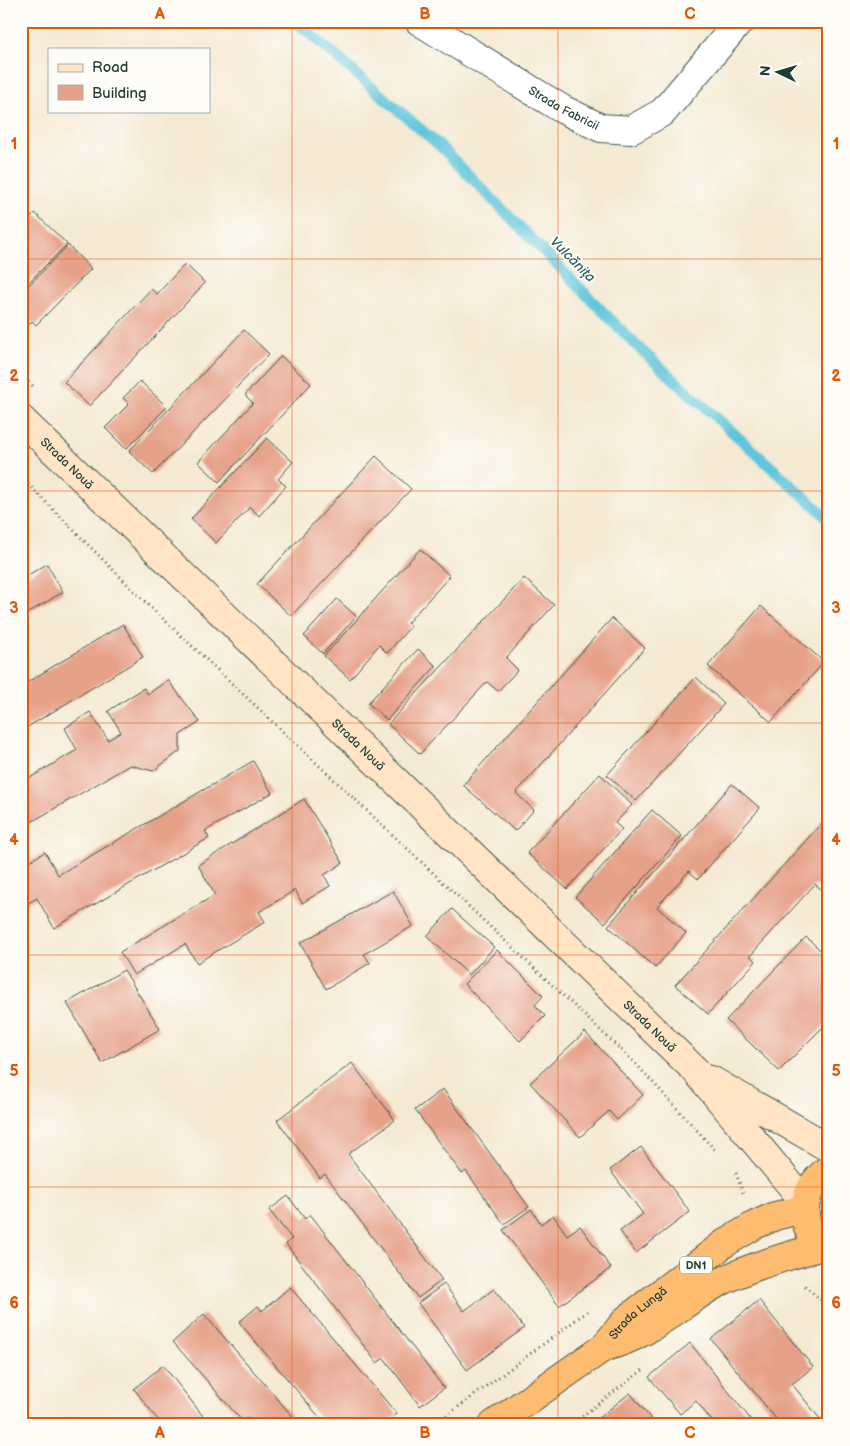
<svg xmlns="http://www.w3.org/2000/svg" width="850" height="1446" font-family="'Balsamiq Sans',sans-serif">
  <style>
    .lines { fill: none; stroke-linecap: round; stroke-linejoin: round }
    .stream { stroke: #5ec5dc; stroke-width: 11 }
    .building { fill: #e6a189 }
    .street-casing { stroke: #3f574c; stroke-width: 30 }
    .secondary-casing { stroke: #3f574c; stroke-width: 30 }
    .highway-casing { stroke: #3f574c; stroke-width: 30 }
    .path { stroke: #3f574c; stroke-width: 3; stroke-dasharray: 1 4; stroke-linecap: butt }
    .street { stroke: #fff; stroke-width: 28 }
    .secondary { stroke: #ffe4c6; stroke-width: 28 }
    .highway { stroke: #febc70; stroke-width: 28 }
    .grid { fill: none; stroke: #de580e; stroke-width: 1; stroke-opacity: 0.55 }
    .labels { text-anchor: middle; stroke-width: 4; stroke-linejoin: round; paint-order: stroke }
    .shield { fill: #fdfcf7; stroke: #62766e; stroke-width: 1 }
    .shield-label { font-size: 11px; font-weight: bold; fill: #1f3d34 }
    .street-label { font-size: 12px; fill: #1f3d34; stroke: #fdfcf7 }
    .water-label { font-size: 14px; font-style: italic; fill: #2f5f5e; stroke: #fdfcf7 }
    .neatline { fill: none; stroke: #de580e; stroke-width: 2 }
    .grid-label { font-size: 16px; text-anchor: middle; font-weight: bold; fill: #de580e }
  </style>
  <rect width="100%" height="100%" fill="#fdfcf7"/>
  <filter id="ink" filterUnits="userSpaceOnUse"><feTurbulence type="fractalNoise" baseFrequency=".02" numOctaves="2"/><feDisplacementMap in="SourceGraphic" scale="10" xChannelSelector="R" yChannelSelector="G"/><feConvolveMatrix kernelMatrix="1 2 1 2 8 2 1 2 1" color-interpolation-filters="sRGB"/></filter>
  <filter id="wash" filterUnits="userSpaceOnUse"><feTurbulence type="fractalNoise" baseFrequency=".0096" numOctaves="4" result="noise"/><feDisplacementMap in="SourceGraphic" scale="20" xChannelSelector="R" yChannelSelector="G"/><feGaussianBlur stdDeviation="1.12" result="paint"/><feColorMatrix in="noise" values="0 0 0 0 0 0 0 0 0 0 0 0 0 0 0 0 0 1.4 0 .05"/><feComposite in="paint" operator="in"/></filter>
  <g filter="url(#wash)">
    <rect width="100%" height="100%" fill="#f4e9d2"/>
    <g class="lines">
      <!-- stream -->
      <path class="stream" d="M295,21L440,146L638,347L829,519"/>
    </g>
    <g id="blocks">
      <!-- building -->
      <path class="building" d="M21,122L28,129L21,136Z
        M35,213L67,244L21,290V227Z
        M68,245L91,269L36,325L32,321L21,333V293Z
        M185,264L205,283L89,406L64,382L151,289L157,294Z
        M244,330L269,354L153,474L129,451Z
        M281,356L311,384L219,482L198,462L253,403L245,395Z
        M140,381L167,407L126,449L105,428L129,404L123,398Z
        M267,438L293,462L278,479L286,486L259,516L250,507L216,543L191,519Z
        M376,456L411,489L291,616L257,584Z
        M420,549L450,576L407,623L411,626L387,653L379,645L350,679L324,656Z
        M47,564L63,592L21,617V579Z
        M524,578L554,605L506,658L518,670L498,691L487,682L420,754L388,724Z
        M337,599L356,616L323,654L304,636Z
        M761,606L824,662L771,722L708,666Z
        M612,618L645,648L516,793L534,810L515,831L463,785Z
        M123,624L143,657L21,731V686Z
        M418,649L436,666L387,720L368,703Z
        M696,677L724,704L636,801L607,775Z
        M168,680L200,722L180,735V751L153,771L130,765L21,828V783L77,750L65,728L90,712L108,740L121,732L108,711L144,688L148,694Z
        M253,761L272,793L205,831L209,838L54,928L37,898L21,907V866L45,852L58,875Z
        M600,774L632,805L615,823L622,829L567,889L527,853Z
        M732,784L760,808L698,879L689,871L657,907L686,933L655,968L608,926Z
        M304,799L343,863L324,875L330,886L302,903L295,890L259,912L265,922L197,963L185,944L134,975L120,952L215,895L198,865Z
        M652,810L682,836L605,923L575,897Z
        M828,816L829,885L823,891L815,884L750,956L756,961L708,1014L675,985Z
        M393,891L413,926L364,954L370,963L326,989L300,943Z
        M452,909L494,947L469,975L427,936Z
        M806,937L829,958V1021L779,1071L726,1020Z
        M497,950L543,996L535,1005L545,1016L520,1041L464,984Z
        M124,970L160,1029L102,1063L67,1003Z
        M585,1032L643,1095L617,1120L609,1111L580,1137L530,1083Z
        M352,1063L395,1120L348,1154L442,1280L418,1298L325,1174L320,1178L277,1120Z
        M443,1089L529,1207L504,1224L466,1171L462,1174L415,1110Z
        M641,1147L690,1212L636,1253L620,1231L643,1214L610,1170Z
        M288,1196L305,1219L310,1214L444,1388L420,1406L384,1358L377,1363L286,1244L292,1239L269,1210Z
        M531,1209L541,1224L553,1215L567,1235L580,1226L611,1268L559,1306L503,1230Z
        M444,1284L464,1311L494,1289L524,1328L467,1370L418,1303Z
        M290,1287L397,1414L385,1425H326L239,1322L258,1306L262,1311Z
        M759,1300L813,1367L792,1384L825,1425H781L711,1339Z
        M204,1314L300,1425H253L247,1418L243,1422L173,1342Z
        M690,1343L755,1425H715L696,1401L680,1414L649,1377Z
        M163,1365L210,1425H162L134,1389Z
        M630,1393L656,1425H600L596,1420Z"/>
    </g>
  </g>
  <g filter="url(#ink)">
    <use href="#blocks" fill-opacity="0" stroke="#3f574c" stroke-width="1"/>
    <g class="lines">
      <defs>
        <g id="street">
          <path id="s1" d="M419,21L562,109L601,128L631,130L663,112L740,21"/>
        </g>
        <g id="secondary">
          <path id="s2" d="M21,419L695,1070L804,1201"/>
          <path d="M711,1080L829,1148"/>
        </g>
        <g id="highway">
          <path d="M829,1169C800,1188 794,1231 829,1249"/>
          <path d="M605,1347C648,1336 674,1309 711,1287C746,1267 785,1257 823,1246"/>
          <path id="s3" d="M493,1425L604,1347L627,1319L725,1243L755,1225L775,1216L804,1209"/>
        </g>
      </defs>
      <!-- street casing -->
      <use href="#street" class="street-casing"/>
      <!-- secondary casing -->
      <use href="#secondary" class="secondary-casing"/>
      <!-- highway casing -->
      <use href="#highway" class="highway-casing"/>
      <!-- path -->
      <path class="path" d="M21,375L35,388
        M21,477L140,597L636,1064L715,1150
        M736,1173L743,1193
        M805,1286L829,1307
        M434,1425L588,1311
        M570,1425L643,1370"/>
      <!-- street -->
      <use href="#street" class="street"/>
      <!-- secondary -->
      <use href="#secondary" class="secondary"/>
      <!-- highway -->
      <use href="#highway" class="highway"/>
    </g>
  </g>
  <!-- grid -->
  <path class="grid" d="M292,21V1425M558,21V1425M21,259H829M21,491H829M21,723H829M21,955H829M21,1187H829"/>
  <g class="labels">
    <!-- shield labels -->
    <rect class="shield" x="680" y="1256.5" width="32" height="17" rx="4"/>
    <g class="shield-label">
      <text x="696" y="1269">DN1</text>
    </g>
    <!-- street labels -->
    <g class="street-label">
      <text dy="4" stroke="none"><textPath href="#s1" startOffset="169">Strada Fabricii</textPath></text>
      <text dy="4" stroke="none"><textPath href="#s2" startOffset="64">Strada Nouă</textPath></text>
      <text dy="4" stroke="none"><textPath href="#s2" startOffset="469">Strada Nouă</textPath></text>
      <text dy="4" stroke="none"><textPath href="#s2" startOffset="874">Strada Nouă</textPath></text>
      <text dy="4" stroke="none"><textPath href="#s3" startOffset="184">Strada Lungă</textPath></text>
    </g>
    <!-- water labels -->
    <g class="water-label">
      <text transform="translate(573 259) rotate(45)" y="5">Vulcănița</text>
    </g>
  </g>
  <!-- margin -->
  <rect width="850" height="1446" fill="none" stroke="#fdfcf7" stroke-width="55"/>
  <!-- legend -->
  <rect x="48" y="48" width="162" height="65" fill="#fdfcf7" stroke="#a4b0a9"/>
  <rect x="58" y="64" width="25" height="8" fill="#ffe4c6" stroke="#a4b0a9"/>
  <text x="92" y="72" font-size="15" fill="#1f3d34">Road</text>
  <rect x="58" y="85" width="25" height="15" fill="#e6a189" stroke="#a4b0a9"/>
  <text x="92" y="98" font-size="15" fill="#1f3d34">Building</text>
  <!-- north arrow -->
  <g transform="translate(778 72) rotate(275)" stroke="#fdfcf7" stroke-width="4" paint-order="stroke">
  <path d="M0-4L9 19L0 12L-9 19Z" fill="#1f3d34"/>
  <text y="-8" font-size="14" font-weight="bold" text-anchor="middle" fill="#1f3d34">N</text>
  </g>
  <rect x="28" y="28" width="794" height="1390" class="neatline"/>
  <g class="grid-label">
    <text x="160" y="19">A</text>
    <text x="425" y="19">B</text>
    <text x="690" y="19">C</text>
    <text x="14" y="149">1</text>
    <text x="836" y="149">1</text>
    <text x="14" y="381">2</text>
    <text x="836" y="381">2</text>
    <text x="14" y="613">3</text>
    <text x="836" y="613">3</text>
    <text x="14" y="845">4</text>
    <text x="836" y="845">4</text>
    <text x="14" y="1076">5</text>
    <text x="836" y="1076">5</text>
    <text x="14" y="1308">6</text>
    <text x="836" y="1308">6</text>
    <text x="160" y="1438">A</text>
    <text x="425" y="1438">B</text>
    <text x="690" y="1438">C</text>
  </g>
</svg>
